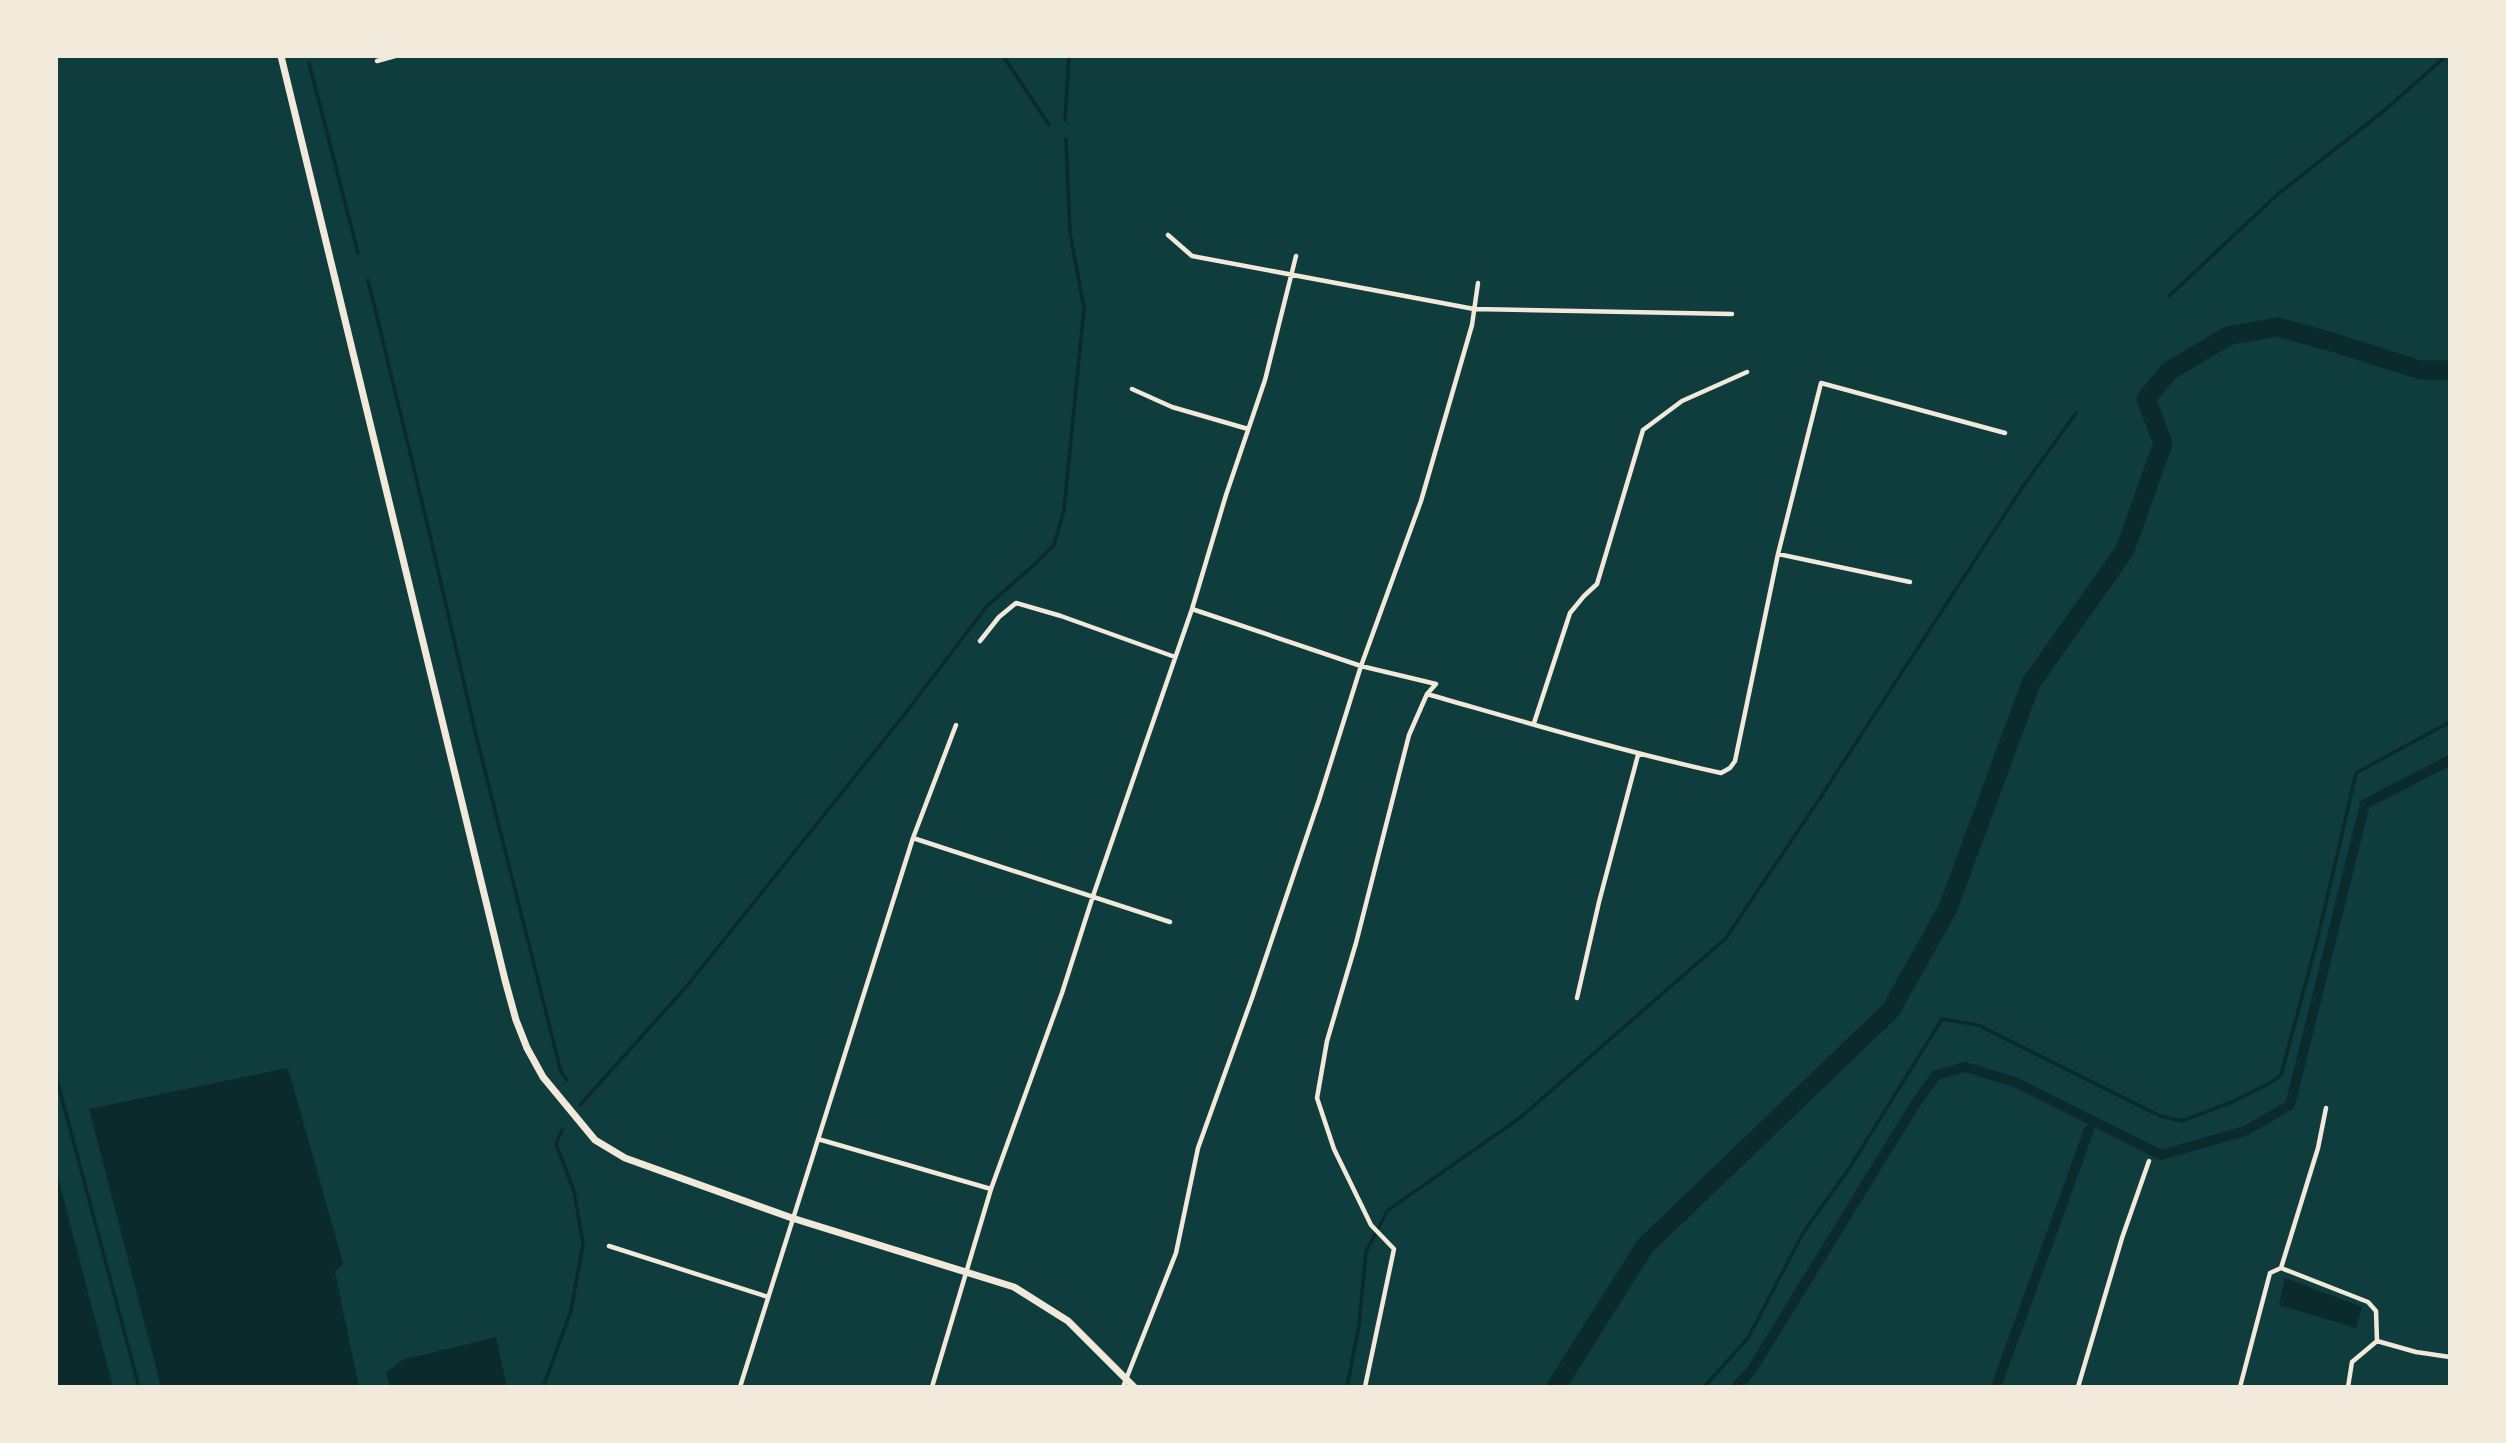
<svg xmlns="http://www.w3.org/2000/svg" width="2506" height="1443" font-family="Commissioner,sans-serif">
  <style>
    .water { fill: #0a2a2b }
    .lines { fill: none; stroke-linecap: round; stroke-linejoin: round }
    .stream { stroke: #0a2a2b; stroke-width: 3.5 }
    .canal { stroke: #0a2a2b; stroke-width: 10 }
    .river { stroke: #0a2a2b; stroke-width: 19 }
    .minor { stroke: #f1e9da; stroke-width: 4.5 }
    .primary { stroke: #f1e9da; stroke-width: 7 }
  </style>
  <rect width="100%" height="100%" fill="#0f3d3e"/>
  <!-- water -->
  <path class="water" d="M288,1068L343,1263L335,1272L359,1387H161L89,1109Z
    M56,1170L113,1387H56Z
    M2285,1278L2362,1307L2356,1328L2279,1305Z
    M496,1337L507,1387H390L386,1373L402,1360Z"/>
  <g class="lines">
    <!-- stream -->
    <path class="stream" d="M1003,56L1049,125
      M309,63L358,253
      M1065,120L1069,56
      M368,280L428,527L476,735L561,1072L567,1080
      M2169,296L2278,194L2385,110L2446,56
      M56,1076L139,1387
      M580,1105L686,987L904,715L987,606L1035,564L1054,545L1064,510L1084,308L1070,233L1066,139
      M543,1387L571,1311L583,1244L574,1191L556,1144L562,1130
      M1347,1387L1359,1325L1366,1252L1387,1211L1521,1117L1726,938L1820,798L2022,488L2076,413
      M1704,1387L1748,1338L1803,1233L1850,1167L1942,1019L1978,1025L2160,1116L2182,1121L2232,1102L2270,1083L2281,1075L2318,937L2356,773L2450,722"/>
    <!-- canal -->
    <path class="canal" d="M1736,1387L1751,1371L1914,1106L1936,1075L1965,1067L2015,1082L2161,1155L2245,1131L2290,1105L2365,804L2450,760
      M1996,1387L2089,1130"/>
    <!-- river -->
    <path class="river" d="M1556,1387L1645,1246L1891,1010L1948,908L2031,683L2125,550L2163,443L2146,399L2169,371L2228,336L2277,327L2329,341L2420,370H2450"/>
    <!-- minor -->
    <path class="minor" d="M377,61L395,56
      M1168,235L1192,256L1474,309L1732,314
      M1132,389L1172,407L1248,429
      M1778,554L1910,582
      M1192,609L1361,666L1436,684L1427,694
      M980,641L999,617L1016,603L1061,616L1175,657
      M1534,723L1570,613L1584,596L1597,584L1643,430L1682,401L1747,372
      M913,838L1170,922
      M1577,998L1599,902L1638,755
      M818,1139L991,1189
      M609,1246L768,1297
      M2281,1268L2368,1302L2376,1311L2377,1341L2416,1352L2450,1357
      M2281,1268L2318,1148L2326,1108
      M740,1387L913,838L956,725
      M932,1387L991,1189L1062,993L1093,896L1192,609L1226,495L1265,380L1296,256
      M1123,1387L1176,1253L1198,1148L1252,998L1319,800L1361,666L1421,501L1472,325L1478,283
      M1365,1387L1394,1249L1371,1225L1334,1149L1317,1098L1327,1041L1356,943L1409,735L1427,694C1525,722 1621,751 1721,773L1730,768L1735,761L1778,554L1821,383L2005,433
      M2078,1387L2122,1238L2149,1161
      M2240,1387L2270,1273L2281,1268
      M2348,1387L2352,1362L2377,1341"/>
    <!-- primary -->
    <path class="primary" d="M281,56L505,980L516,1020L527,1048L543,1077L595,1140L625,1158L792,1218L1014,1287L1068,1321L1134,1387"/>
  </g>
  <!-- border -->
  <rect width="2506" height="1443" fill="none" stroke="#f1e9da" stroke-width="116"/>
</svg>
